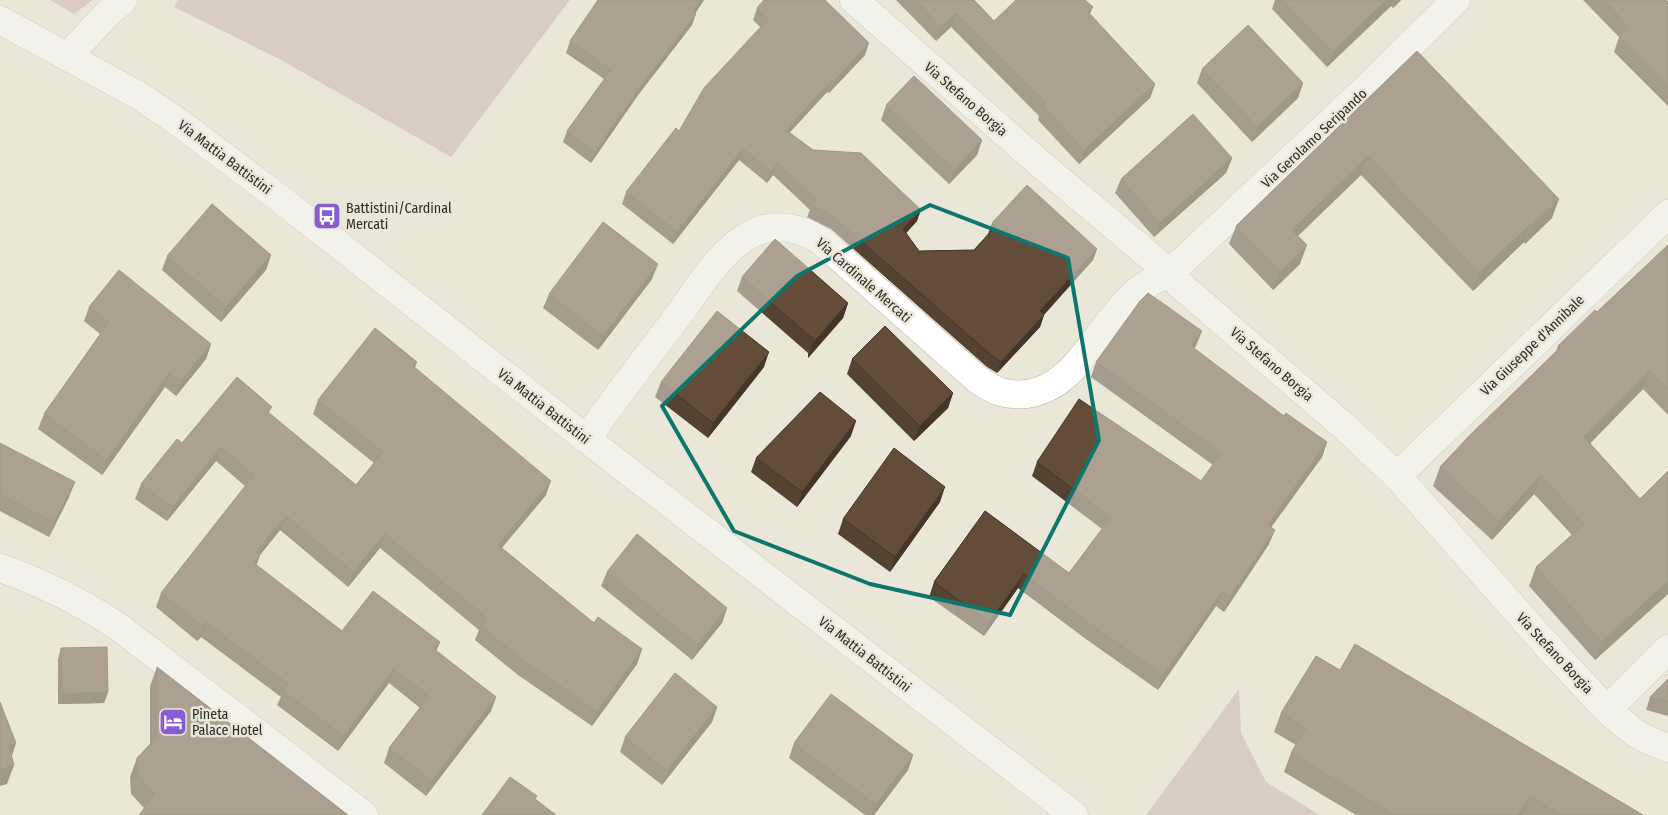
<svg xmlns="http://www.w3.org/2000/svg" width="1668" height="815" font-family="'Fira Sans Condensed',sans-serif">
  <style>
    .green { fill: #c5aea8 }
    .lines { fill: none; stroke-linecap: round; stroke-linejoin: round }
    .street-casing { stroke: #b4b1a3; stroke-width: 29 }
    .secondary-casing { stroke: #b4b1a3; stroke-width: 29 }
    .street { stroke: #fff; stroke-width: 28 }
    .secondary { stroke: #fff; stroke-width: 28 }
    .wall { fill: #554231 }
    .shaded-wall { fill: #453628 }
    .building { fill: #634d39; stroke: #453628 }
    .marked { fill: none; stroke: #0f766e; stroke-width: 4; stroke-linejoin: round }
    .labels { text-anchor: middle; stroke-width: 5; stroke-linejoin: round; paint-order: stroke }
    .street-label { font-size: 14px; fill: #2c2b25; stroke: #eae7d9 }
    .poi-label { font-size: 14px; fill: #2c2b25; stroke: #eae7d9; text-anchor: start }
  </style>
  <rect width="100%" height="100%" fill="#eae7d9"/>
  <!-- green -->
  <path class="green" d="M50,0H93L74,14Z
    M178,0H570L451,157L281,60L174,7Z
    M1239,689L1241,733L1266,782L1320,815H1146Z"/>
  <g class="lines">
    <defs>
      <path id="street" d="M854,0L1044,167L1170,273L1179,284L1346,428L1397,476L1553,652L1607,710L1635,733L1648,740L1668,748
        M68,56L109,12L123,0
        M586,439C615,399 645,359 675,320C696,292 720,249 753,233C775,222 802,228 821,241L977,379C993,391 1006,396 1027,394C1073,387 1092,339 1121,308C1128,300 1137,290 1146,285C1153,280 1162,277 1170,273L1371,84L1456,0
        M1397,476L1668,214
        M0,568C43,583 83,603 120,628L364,815
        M1607,710L1668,649"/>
      <path id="secondary" d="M0,20L138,95L178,122L279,198L602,451L1074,815"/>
    </defs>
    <!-- street casing -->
    <use href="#street" class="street-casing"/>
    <!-- secondary casing -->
    <use href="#secondary" class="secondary-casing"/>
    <!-- street -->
    <use href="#street" class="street"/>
    <!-- secondary -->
    <use href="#secondary" class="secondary"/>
  </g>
  <!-- wall -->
  <path class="wall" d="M598,0H704L695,13L692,25L638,95L591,163L563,142L567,131L604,79L566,53L570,41Z
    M896,0H974L994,21L1093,7L1090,14L1155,84L1150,98L1079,164L1038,120L1039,116L951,27L936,41Z
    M1275,0H1401L1393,8L1391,6L1327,67L1272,9Z
    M1583,0H1666L1668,2V106L1614,52L1619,37Z
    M757,8L865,55L829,93L827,92L789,133L813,150L917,221L906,233L919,251L974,250L988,234L992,223L1097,249L1093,260L1044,315L1040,327L997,373L987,367L831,229L807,217L810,210L773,175L767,183L739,160L673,244L622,204L626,192L679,131L761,28L753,20Z
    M1417,51L1552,218L1525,244L1524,242L1473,291L1361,175L1298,236L1300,264L1273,290L1229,244L1236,226Z
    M1202,69L1303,83L1298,98L1252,142L1197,83Z
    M886,105L982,140L977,155L949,184L881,120Z
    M1232,158L1226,173L1154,237L1115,193L1121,179Z
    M1668,245V415L1643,389L1590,443L1640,499L1668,471V594L1595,660L1529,586L1536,567L1572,535L1534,494L1492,540L1433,486L1440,467L1556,351L1558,346L1597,312Z
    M271,255L266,270L221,322L162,270L167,256Z
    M742,277L848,303L843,318L808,358V353L737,291Z
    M652,279L598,350L543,308L549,294Z
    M89,307L211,344L206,359L176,396L165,387L102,475L38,429L44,414L100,334L84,321Z
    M1196,346L1194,349L1284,416L1327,442L1322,457L1271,527L1269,544L1224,612L1216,606L1158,690L1083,637L1018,588L984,636L929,597L934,582L985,511L1069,573L1102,529L1032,476L1037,462L1201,481L1213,465L1091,377L1096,362Z
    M852,359L953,393L948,408L914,441L847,374Z
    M417,362L415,368L546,495L502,548L594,623L642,649L637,664L592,726L518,675L475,640L479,630L380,548L348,587L280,530L260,555L256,566L342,631L440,642L436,651L496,697L491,711L426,796L384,763L389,748L420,708L389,683L338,751L277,705L281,697L201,637L197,641L156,607L161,593L245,486L216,461L167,521L135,499L141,484L182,443L269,413L356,485L374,463L313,414L318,400Z
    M764,367L708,438L655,397L661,382Z
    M851,436L797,507L751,472L756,458Z
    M0,443L69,497L49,537L0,511Z
    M940,502L890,572L838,534L843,519Z
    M607,572L727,608L722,623L692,660L601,586Z
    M61,648L108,692L104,703L58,704V659Z
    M157,667L348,815L144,808L131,794L130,777L137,758L150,745V686Z
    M1340,670L1643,815H1356L1284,772L1291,753L1296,745L1274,732L1281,713Z
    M1668,679V716L1646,710L1650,697Z
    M717,707L712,722L662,785L620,752L625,737Z
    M794,743L913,755L908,770L874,815H865L789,758Z"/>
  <!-- shaded-wall -->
  <path class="shaded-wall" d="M701,0H704L689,23L693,11Z
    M1386,0H1393L1391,6L1327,67L1333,52Z
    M1396,0H1401L1393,8Z
    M956,13L951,27L936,41L941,27Z
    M696,14L692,25L638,95L591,163L595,152L643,83Z
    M869,43L865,55L829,93L833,82Z
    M832,80L827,92L781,142L786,130Z
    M1303,83L1298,98L1252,142L1257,127Z
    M1155,84L1150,98L1079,164L1084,150Z
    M982,140L977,155L949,184L954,170Z
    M743,149L739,160L673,244L677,232Z
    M1368,156L1361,175L1285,248L1292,230Z
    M1232,158L1226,173L1154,237L1160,223Z
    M778,163L773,175L767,183L771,172Z
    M1559,199L1552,218L1525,244L1532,225Z
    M921,210L917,221L899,241L903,229Z
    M1531,224L1524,242L1473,291L1479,273Z
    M1307,245L1300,264L1273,290L1280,272Z
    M1097,249L1093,260L1036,323L1040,311Z
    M271,255L266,270L221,322L226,307Z
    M658,264L652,279L598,350L603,336Z
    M848,303L843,318L808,358L813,343Z
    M1044,315L1040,327L997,373L1001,362Z
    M1202,331L1196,346L1186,361L1191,346Z
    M211,344L206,359L176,396L181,381Z
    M769,352L764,367L708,438L713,423Z
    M1650,371L1643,389L1578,456L1584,437Z
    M170,372L165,387L102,475L107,460Z
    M953,393L948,408L914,441L920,426Z
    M856,421L851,436L797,507L802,492Z
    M1327,442L1322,457L1262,540L1268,525Z
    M221,447L216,461L167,521L173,507Z
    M1541,475L1534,494L1492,540L1499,521Z
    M551,481L546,495L492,559L498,545Z
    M75,482L69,497L49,537L54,522Z
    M945,487L940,502L890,572L895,557Z
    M286,516L280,530L260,555L255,569L254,563L256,552Z
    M1275,530L1269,544L1224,612L1230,597Z
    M385,534L380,548L348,587L353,572Z
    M1024,574L1018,588L984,636L989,622Z
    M1668,581V594L1595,660L1602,642Z
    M1222,592L1216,606L1158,690L1163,675Z
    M727,608L722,623L692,660L698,645Z
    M206,622L201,637L197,641L203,626Z
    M440,642L434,657V649Z
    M642,649L637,664L592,726L597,712Z
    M394,669L389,683L338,751L344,736Z
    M108,692L104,703L58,704L62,694Z
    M496,697L491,711L426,796L432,781Z
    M717,707L712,722L662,785L667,771Z
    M16,743L10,762L9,746Z
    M913,755L908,770L874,815H872L876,805Z
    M14,765L7,784L0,786V770Z
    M1530,796L1523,815H1518Z"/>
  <!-- building -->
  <path class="building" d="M598,0H701L693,11L696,14L643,83L595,152L567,131L611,70L570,41Z
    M764,0H825L869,43L833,82L832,80L786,130L813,150L861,153L921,210L903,229L919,251L974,250L996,226L992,223L1027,185L1097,249L1040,311L1044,315L1001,362L991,355L835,218L812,205L816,200L778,163L771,172L743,149L677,232L626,192L676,128L679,131L704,88L768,19L757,8Z
    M915,0H974L994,21L1016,0H1085L1093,7L1088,12L1155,84L1084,150L1043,106L1046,103L956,13L941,27Z
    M1282,0H1386L1333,52Z
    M1603,0H1666L1668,2V86L1619,37L1629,27Z
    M1248,25L1303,83L1257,127L1202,69Z
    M1417,51L1559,199L1532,225L1531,224L1479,273L1368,156L1292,230L1307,245L1280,272L1236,226Z
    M914,76L982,140L954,170L886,105Z
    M1193,114L1232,158L1160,223L1121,179Z
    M212,204L271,255L226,307L167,256Z
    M603,222L658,264L603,336L549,294Z
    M775,239L848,303L813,343V339L742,277Z
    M1668,245V389L1650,371L1584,437L1640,499L1668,471V581L1602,642L1536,567L1584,524L1541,475L1499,521L1440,467L1471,434L1560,348L1558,346L1595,310L1597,312Z
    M119,270L211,344L181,381L170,372L107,460L44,414L109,322L89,307Z
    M1148,293L1202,331L1191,346L1284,416L1286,413L1327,442L1268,525L1275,530L1230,597L1222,592L1163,675L1089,623L1024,574L989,622L934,582L985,511L1069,573L1111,517L1037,462L1079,399L1201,481L1221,453L1096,362L1140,301Z
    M717,311L769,352L713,423L661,382Z
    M885,326L953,393L920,426L852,359Z
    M375,328L417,362L413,366L551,481L498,545L594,623L598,617L642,649L597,712L523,660L481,626L487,618L385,534L353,572L286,516L256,552L260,555L254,563L342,631L373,591L440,642L434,649L496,697L432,781L389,748L429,696L394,669L344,736L283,691L288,684L206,622L203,626L161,593L254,475L221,447L173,507L141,484L177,439L182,443L237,377L272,407L268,412L356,485L383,452L318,400Z
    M820,392L856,421L802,492L756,458Z
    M0,443L75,482L54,522L0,494Z
    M894,448L945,487L895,557L843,519Z
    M637,534L727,608L698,645L607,572Z
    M1355,644L1643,815H1561L1530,796L1518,815H1394L1291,753L1306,728L1281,713L1316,656L1340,670Z
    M107,647L108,692L62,694L61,648Z
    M157,667L348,815H139L155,794L138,775L137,758L156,738Z
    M675,673L717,707L667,771L625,737Z
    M1668,679V702L1650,697Z
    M831,694L913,755L876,805L794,743Z
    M0,702L16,743L9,746L14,765L0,770Z
    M510,777L537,796L535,799L556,815H482Z"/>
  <!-- marked area -->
  <path d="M0 0H1668V815H0ZM930,205L1068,258L1099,440L1010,615L870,584L734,531L662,406L797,276Z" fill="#eae7d9" fill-opacity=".55" fill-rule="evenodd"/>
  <path class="marked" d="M930,205L1068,258L1099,440L1010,615L870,584L734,531L662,406L797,276Z"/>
  <!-- icons -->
  <defs>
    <symbol id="bus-square" viewBox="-11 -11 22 22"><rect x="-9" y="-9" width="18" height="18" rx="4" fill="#895bd5" stroke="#eae7d9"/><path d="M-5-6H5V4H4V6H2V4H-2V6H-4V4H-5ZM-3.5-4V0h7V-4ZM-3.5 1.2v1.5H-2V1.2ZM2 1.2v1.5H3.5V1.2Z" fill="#fff"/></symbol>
    <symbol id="hotel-square" viewBox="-11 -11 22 22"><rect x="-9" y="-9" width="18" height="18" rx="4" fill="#895bd5" stroke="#eae7d9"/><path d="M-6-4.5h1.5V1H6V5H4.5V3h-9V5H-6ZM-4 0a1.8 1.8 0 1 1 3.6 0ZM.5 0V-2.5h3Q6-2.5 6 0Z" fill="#fff"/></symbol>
  </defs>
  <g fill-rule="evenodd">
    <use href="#bus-square" x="311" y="200" width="32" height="32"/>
    <use href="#hotel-square" x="157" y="706" width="32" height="32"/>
  </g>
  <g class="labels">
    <!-- street labels -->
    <g class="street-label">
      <text transform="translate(966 99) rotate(41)" y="5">Via Stefano Borgia</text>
      <text transform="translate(1314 138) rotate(-43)" y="5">Via Gerolamo Seripando</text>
      <text transform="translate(225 157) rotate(37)" y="5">Via Mattia Battistini</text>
      <text transform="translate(864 280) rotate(41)" y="5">Via Cardinale Mercati</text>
      <text transform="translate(1532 345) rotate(-44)" y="5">Via Giuseppe d'Annibale</text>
      <text transform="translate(1272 364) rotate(41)" y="5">Via Stefano Borgia</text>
      <text transform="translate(544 406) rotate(38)" y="5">Via Mattia Battistini</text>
      <text transform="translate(1555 653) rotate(47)" y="5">Via Stefano Borgia</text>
      <text transform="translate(865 654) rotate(38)" y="5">Via Mattia Battistini</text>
    </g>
    <!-- poi labels -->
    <g class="poi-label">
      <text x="346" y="213">Battistini/Cardinal<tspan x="346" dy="16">Mercati</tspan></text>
      <text x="192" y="719">Pineta<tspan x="192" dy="16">Palace Hotel</tspan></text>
    </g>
  </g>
</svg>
